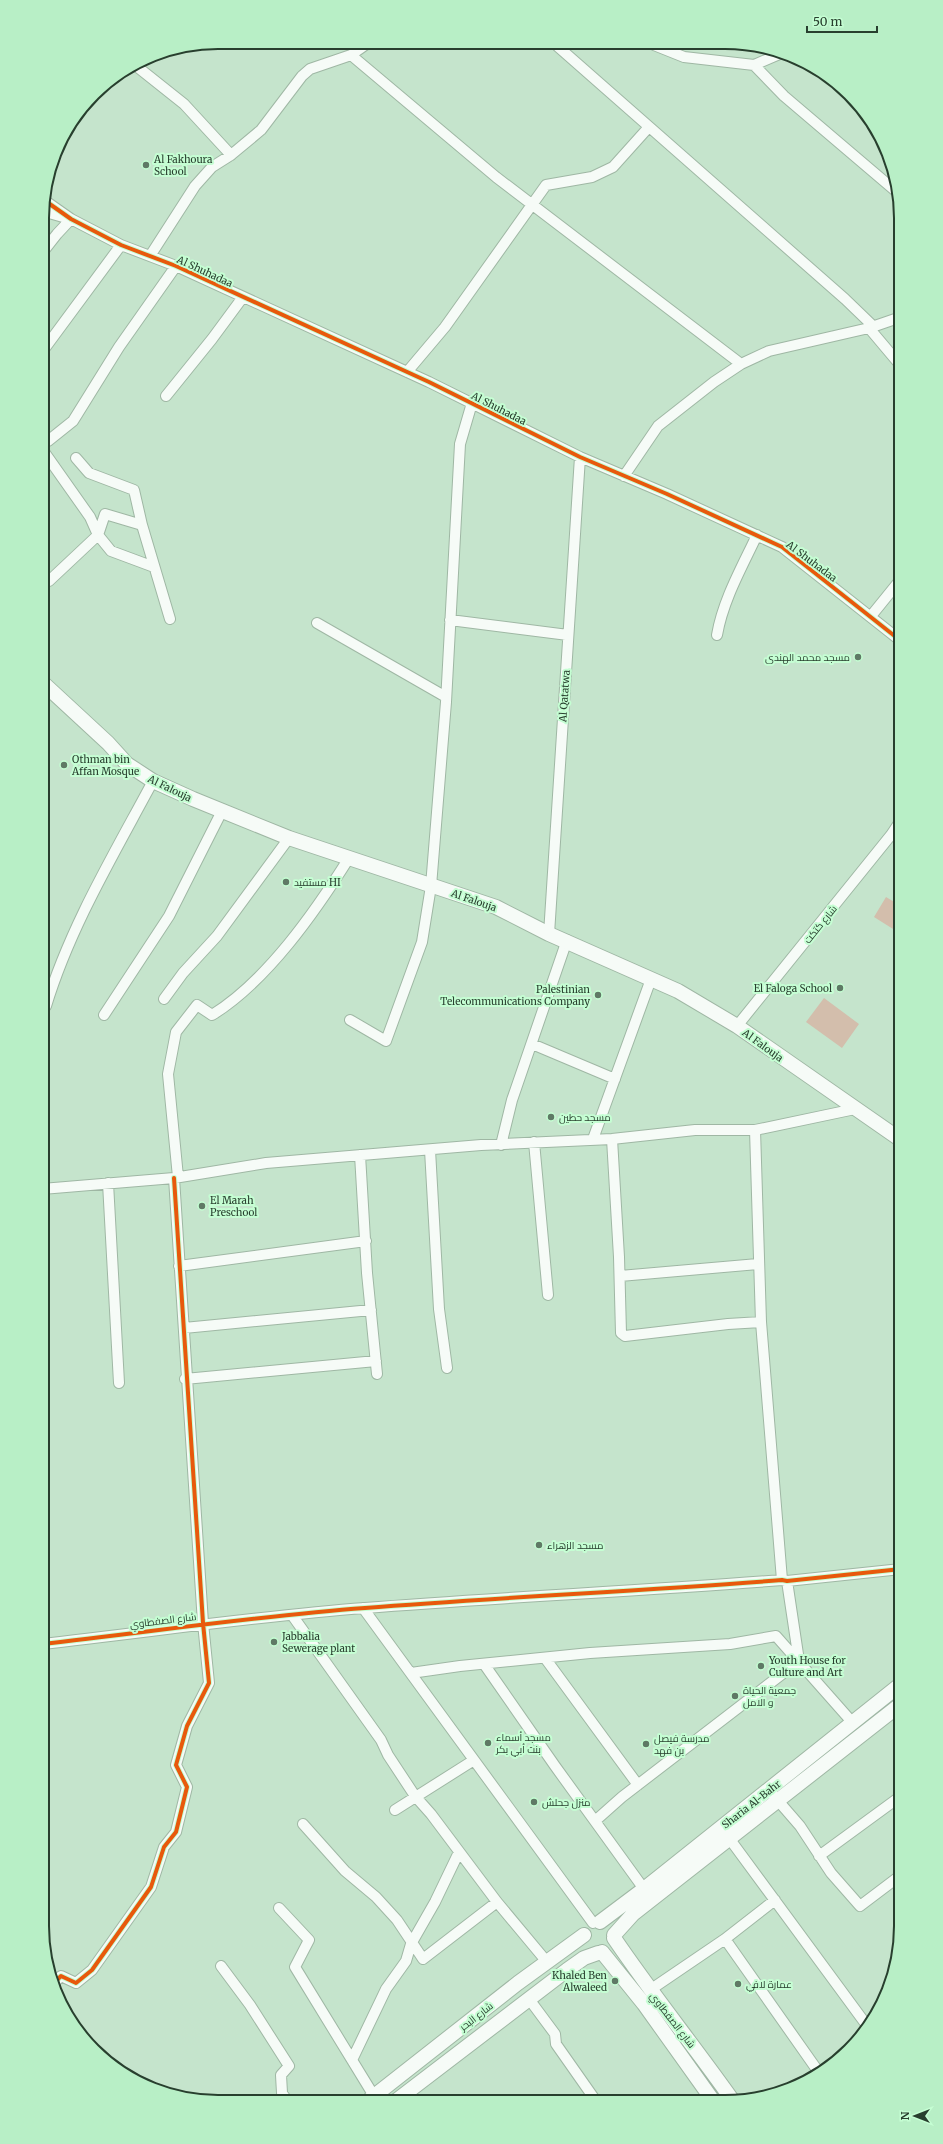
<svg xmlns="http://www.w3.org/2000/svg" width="943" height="2144" font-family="Merriweather,Cairo,serif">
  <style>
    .green { fill: #d3beac }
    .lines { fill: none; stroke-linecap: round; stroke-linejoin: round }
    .street-casing { stroke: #9fb7a4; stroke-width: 12 }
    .secondary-casing { stroke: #9fb7a4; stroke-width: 16 }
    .street { stroke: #f6fbf7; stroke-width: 10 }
    .secondary { stroke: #f6fbf7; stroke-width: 14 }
    .cycleway-casing { stroke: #c5fed3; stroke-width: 6 }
    .cycleway { stroke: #e8590c; stroke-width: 4 }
    .poi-dot { fill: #5f7965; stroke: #c5fed3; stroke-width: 1.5 }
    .labels { text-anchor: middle; stroke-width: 4; stroke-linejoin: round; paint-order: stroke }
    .poi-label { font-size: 10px; fill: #283f2e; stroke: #c5fed3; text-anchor: start }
    .street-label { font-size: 10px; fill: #283f2e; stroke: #c5fed3 }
    .rim { fill: none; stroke: #283f2e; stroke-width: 2 }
  </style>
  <rect width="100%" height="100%" fill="#c5e4cc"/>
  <!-- green -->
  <path class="green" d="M886,897L901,906V934L874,917Z
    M824,998L859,1024L842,1048L806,1022Z"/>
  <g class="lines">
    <defs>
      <path id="street" d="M555,44L845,299L873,326
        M654,45L684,57L754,65L782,53
        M351,55L496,177L741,364
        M135,65L184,104L231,155
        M754,65L784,96L898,193
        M44,200L71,219L121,245L176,266L429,382L580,457L667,494L782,547L901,641
        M42,211L63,217
        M42,253L57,234L71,219
        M150,256L195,186L212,167L231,155L261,130L302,76L310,69L351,55L368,43
        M869,328L901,366
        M42,352L121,245
        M407,372L445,327L546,185L592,177L613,167L648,128
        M166,396L212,339L243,297
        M48,441L73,421L119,347L176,266
        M42,449L90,517L98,535L111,551L154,567
        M624,476L658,426L714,382L741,364L769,351L869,328L901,317
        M142,525L170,619
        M49,581L98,535L105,514L142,525L134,490L89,473L76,458
        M871,616L901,579
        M450,620L568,635
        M317,623L446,697
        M717,635C723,600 742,567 757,535
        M549,934L580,457
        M164,999L183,973L217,936L289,838
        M46,1006C70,927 114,854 153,781
        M104,1015L169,916L222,811
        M350,1020L386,1041L422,942L431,886L446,702L460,444L472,403
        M737,1026L891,835L901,820
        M532,1044L615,1079
        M755,1130L761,1322L782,1580
        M593,1139L651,979
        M612,1139L619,1257L621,1333L625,1336L728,1324L761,1322
        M534,1142L548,1295
        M501,1145L512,1100L567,940
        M430,1150L439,1309L447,1368
        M360,1155L367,1273L377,1374
        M178,1177L168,1074L176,1032L197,1005L212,1015C267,981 315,912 349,858
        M108,1183L119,1383
        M42,1189L174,1178L266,1163L481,1145L612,1139L695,1130H755L855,1109
        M179,1266L366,1241
        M620,1276L758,1264
        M184,1328L371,1310
        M185,1379L376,1361
        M787,1581L799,1661
        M363,1608L593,1923
        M292,1615L381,1740L388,1755L415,1796L431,1814L497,1902L547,1962
        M42,1644C150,1632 257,1616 365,1608C504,1597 643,1591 782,1580L787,1581L901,1569
        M545,1658L638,1785
        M484,1664L555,1766L644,1889
        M411,1673L460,1666L590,1653L730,1644L776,1636L852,1722
        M774,1796L800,1826L831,1873L860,1906L901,1875
        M395,1810L474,1760
        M595,1821L622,1797L799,1661
        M303,1824L345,1871L376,1897L397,1920L423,1959L497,1902
        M726,1834L868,2027
        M819,1856L901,1796
        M775,1900L725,1939L820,2074
        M279,1908L309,1940L295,1967L374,2096
        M221,1966L250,2005L289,2066L281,2075L282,2093L286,2099
        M53,1984L61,1976L76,1983L92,1970L151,1887L164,1847L176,1832L187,1787L176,1765L187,1726L209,1683L203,1623L174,1178
        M650,1990L725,1939
        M529,1999L555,2034L556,2044L596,2101
        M352,2060L386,1989L406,1961L411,1944L435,1902L459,1852"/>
      <path id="secondary" d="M42,682L108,743L127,764L153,781L193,799L289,838L496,907L549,934L678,991L737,1026L901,1140
        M600,1922L644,1889L901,1684
        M614,1935L633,1914L901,1704
        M614,1938C652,1994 694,2046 733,2101
        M602,1952L644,2004L714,2102
        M369,2100L518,1983L584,1935
        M397,2100L567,1970L584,1958L598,1953"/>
    </defs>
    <!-- street casing -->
    <use href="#street" class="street-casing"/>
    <!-- secondary casing -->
    <use href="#secondary" class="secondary-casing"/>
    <!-- street -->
    <use href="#street" class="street"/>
    <!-- secondary -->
    <use href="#secondary" class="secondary"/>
    <defs>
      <path id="cycleway" d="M44,200L71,219L121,245L176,266L429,382L580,457L667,494L782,547L901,641
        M42,1644C150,1632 257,1616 365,1608C504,1597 643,1591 782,1580L787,1581L901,1569
        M53,1984L61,1976L76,1983L92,1970L151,1887L164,1847L176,1832L187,1787L176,1765L187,1726L209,1683L203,1623L174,1178"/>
    </defs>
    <!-- cycleway casing -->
    <use href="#cycleway" class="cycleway-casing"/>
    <!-- cycleway -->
    <use href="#cycleway" class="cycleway"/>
  </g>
  <!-- markers -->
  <g class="poi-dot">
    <circle cx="146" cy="165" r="4"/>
    <circle cx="858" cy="657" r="4"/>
    <circle cx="64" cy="765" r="4"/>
    <circle cx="286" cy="882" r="4"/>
    <circle cx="840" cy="988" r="4"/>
    <circle cx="598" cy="995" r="4"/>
    <circle cx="551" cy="1117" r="4"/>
    <circle cx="202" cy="1206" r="4"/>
    <circle cx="539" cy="1545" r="4"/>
    <circle cx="274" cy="1642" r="4"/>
    <circle cx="761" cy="1666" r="4"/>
    <circle cx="735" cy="1696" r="4"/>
    <circle cx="488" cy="1743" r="4"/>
    <circle cx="646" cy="1744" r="4"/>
    <circle cx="534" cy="1802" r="4"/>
    <circle cx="615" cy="1981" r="4"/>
    <circle cx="738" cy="1984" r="4"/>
  </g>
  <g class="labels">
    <!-- poi labels -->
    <g class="poi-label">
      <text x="154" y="163">Al Fakhoura<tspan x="154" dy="12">School</tspan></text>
      <text x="850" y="661" text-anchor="end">مسجد محمد الهندى</text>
      <text x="72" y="763">Othman bin<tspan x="72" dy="12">Affan Mosque</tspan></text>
      <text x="294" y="886">مستفيد HI</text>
      <text x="832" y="992" text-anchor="end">El Faloga School</text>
      <text x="590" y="993" text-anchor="end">Palestinian<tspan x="590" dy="12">Telecommunications Company</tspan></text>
      <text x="559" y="1121">مسجد حطين</text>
      <text x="210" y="1204">El Marah<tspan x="210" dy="12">Preschool</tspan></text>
      <text x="547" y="1549">مسجد الزهراء</text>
      <text x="282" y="1640">Jabbalia<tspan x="282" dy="12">Sewerage plant</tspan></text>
      <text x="769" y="1664">Youth House for<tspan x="769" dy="12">Culture and Art</tspan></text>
      <text x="743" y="1694">جمعية الحياة<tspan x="743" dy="12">و الامل</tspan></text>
      <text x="496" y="1741">مسجد أسماء<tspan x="496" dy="12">بنت أبي بكر</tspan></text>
      <text x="654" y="1742">مدرسة فيصل<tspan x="654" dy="12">بن فهد</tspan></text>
      <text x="542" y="1806">منزل جحلش</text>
      <text x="607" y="1979" text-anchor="end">Khaled Ben<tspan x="607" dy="12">Alwaleed</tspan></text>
      <text x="746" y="1988">عمارة لافي</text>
    </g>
    <!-- street labels -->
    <g class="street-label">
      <text transform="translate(205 271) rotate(25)" y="4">Al Shuhadaa</text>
      <text transform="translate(499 408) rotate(27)" y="4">Al Shuhadaa</text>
      <text transform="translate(812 561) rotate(37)" y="4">Al Shuhadaa</text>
      <text transform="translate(564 696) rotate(-86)" y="4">Al Qatatwa</text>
      <text transform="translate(170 788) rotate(26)" y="4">Al Falouja</text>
      <text transform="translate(474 900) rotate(19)" y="4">Al Falouja</text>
      <text transform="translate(820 924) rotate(-51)" y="4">شارع كتكت</text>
      <text transform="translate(763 1045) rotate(36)" y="4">Al Falouja</text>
      <text transform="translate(163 1620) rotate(-7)" y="4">شارع الصفطاوي</text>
      <text transform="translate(751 1804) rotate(-38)" y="4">Sharia Al-Bahr</text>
      <text transform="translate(476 2016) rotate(-38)" y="4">شارع البحر</text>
      <text transform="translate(673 2020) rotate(52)" y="4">شارع الصفطاوي</text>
    </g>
  </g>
  <!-- crop -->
  <path d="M0 0H943V2144H0ZM218 49H725A169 169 0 0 1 894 218V1926A169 169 0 0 1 725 2095H218A169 169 0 0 1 49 1926V218A169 169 0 0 1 218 49Z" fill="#b8efc6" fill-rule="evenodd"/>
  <path class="rim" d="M218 49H725A169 169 0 0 1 894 218V1926A169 169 0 0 1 725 2095H218A169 169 0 0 1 49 1926V218A169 169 0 0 1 218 49Z"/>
  <!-- north arrow -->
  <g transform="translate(915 2116) rotate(270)" stroke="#c5fed3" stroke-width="3" paint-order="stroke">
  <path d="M0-3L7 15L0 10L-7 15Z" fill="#283f2e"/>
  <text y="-6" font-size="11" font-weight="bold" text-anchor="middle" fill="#283f2e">N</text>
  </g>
  <!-- scale -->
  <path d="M807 26v6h70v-6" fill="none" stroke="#283f2e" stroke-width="2"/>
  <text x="813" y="26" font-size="12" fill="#283f2e" stroke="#c5fed3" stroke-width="3" paint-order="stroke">50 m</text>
</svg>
